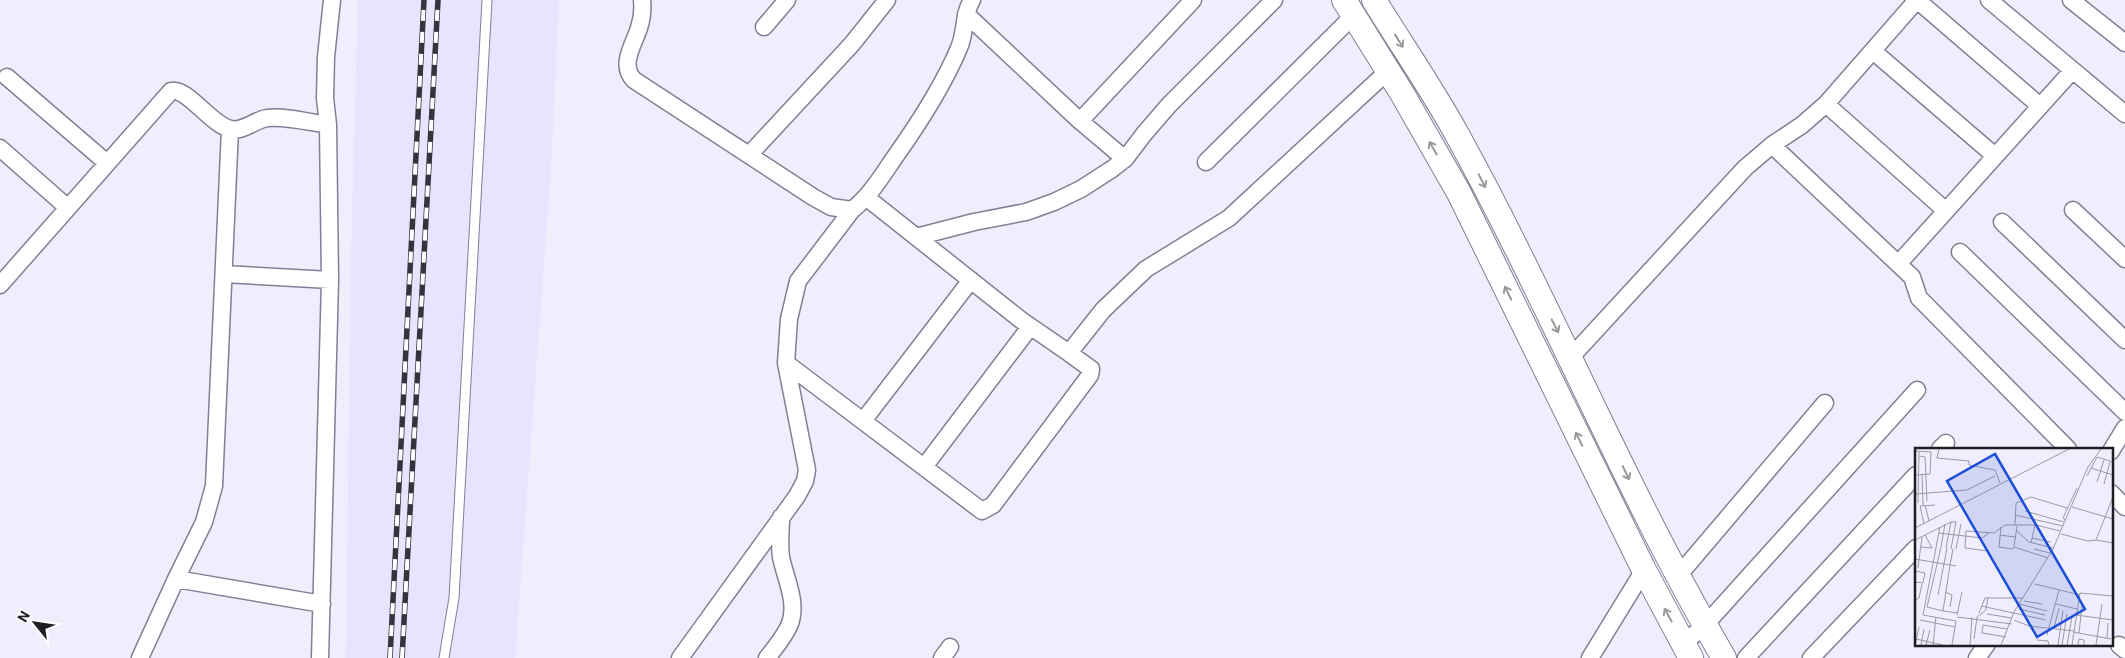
<svg xmlns="http://www.w3.org/2000/svg" width="2125" height="658" font-family="Roboto,sans-serif">
  <style>
    .built { fill: #e8e3fe }
    .lines { fill: none; stroke-linecap: round; stroke-linejoin: round }
    .service-casing { stroke: #837f96; stroke-width: 11 }
    .minor-casing { stroke: #837f96; stroke-width: 19 }
    .secondary-casing { stroke: #837f96; stroke-width: 26 }
    .service { stroke: #fff; stroke-width: 9 }
    .minor { stroke: #fff; stroke-width: 16 }
    .secondary { stroke: #fff; stroke-width: 24 }
    .rail-casing { stroke: #35333c; stroke-width: 5.5 }
    .rail { stroke: #fff; stroke-width: 4; stroke-dasharray: 11; stroke-linecap: butt }
    .oneway { stroke: #9a999d }
    .inset-road { fill: none; stroke: #9c99a6; stroke-width: 1 }
    .view { fill: #1d4ed8; fill-opacity: 0.15; stroke: #1d4ed8; stroke-width: 2.5 }
    .inset-edge { fill: none; stroke: #1e1c25; stroke-width: 2.5 }
  </style>
  <rect width="100%" height="100%" fill="#f0edfc"/>
  <!-- built -->
  <path class="built" d="M358,0H559L551,167L515,658H346L351,252Z"/>
  <g class="lines">
    <defs>
      <path id="service" d="M444,658L454,598L487,0"/>
      <path id="minor" d="M642,0C643,9 642,19 639,28C634,44 619,65 634,80L813,197L831,207L852,210C871,195 883,174 897,154C921,120 943,86 959,48C966,32 963,14 972,0
        M1917,0L2040,106
        M1989,0L2125,114
        M2071,0L2125,43
        M966,14L1080,121L1125,159
        M764,27L787,0
        M1873,51L1995,156
        M7,77L107,163
        M1826,104L1946,211
        M1080,121L1193,0
        M1772,145L1912,277L1919,298L1923,302L2068,449
        M0,148L68,208
        M749,155L852,44L887,0
        M1206,162L1354,15
        M867,198L1021,320L1069,353L1103,310L1146,269L1229,218L1388,71
        M2073,210L2125,259
        M2002,222L2125,340
        M916,237L974,222L1026,212L1054,202L1081,189L1112,169L1125,159L1144,134L1169,105L1274,0
        M1960,252L2125,412
        M1899,263L2072,71
        M224,274L330,280
        M0,285L171,91C187,87 212,126 231,129C243,132 255,120 267,118C286,116 309,122 328,125
        M1571,357L1745,168L1772,145L1802,125L1826,104L1917,0
        M786,363L982,511L993,505L1090,375L1091,369L1069,353
        M863,421L971,280
        M1940,449L1946,443
        M2111,451L2125,428
        M924,467L1030,327
        M2111,493L2125,507
        M1678,576L1825,403
        M176,579L322,604
        M1684,643L1705,625L1917,390
        M2119,645L2125,650
        M140,658L176,579L204,522L214,486L230,129
        M320,658L330,280L328,125L325,98L326,57L332,0
        M680,658L797,496L805,481L807,470L786,363L789,319L798,281L852,210
        M767,658C775,648 784,637 789,626C799,604 785,578 781,557C779,544 781,530 781,517
        M942,658L950,647
        M1590,658L1644,570
        M1746,658L1916,475
        M1811,658L1916,548
        M1977,658L1987,644"/>
      <path id="secondary" d="M1344,0L1403,95L1459,193L1644,570L1691,658
        M1374,0C1402,46 1433,90 1459,138C1553,309 1625,490 1724,658"/>
    </defs>
    <!-- service casing -->
    <use href="#service" class="service-casing"/>
    <!-- minor casing -->
    <use href="#minor" class="minor-casing"/>
    <!-- secondary casing -->
    <use href="#secondary" class="secondary-casing"/>
    <!-- service -->
    <use href="#service" class="service"/>
    <!-- minor -->
    <use href="#minor" class="minor"/>
    <!-- secondary -->
    <use href="#secondary" class="secondary"/>
    <defs>
      <path id="rail" d="M390,658L424,0
        M402,658L438,0"/>
    </defs>
    <!-- rail casing -->
    <use href="#rail" class="rail-casing"/>
    <!-- rail -->
    <use href="#rail" class="rail"/>
  </g>
  <!-- one-way arrows -->
  <defs><path id="oneway-shaft" d="M-6 0H5M1.5-3L5.5 0L1.5 3" fill="none" stroke-width="1.6" stroke-linecap="round" stroke-linejoin="round" transform="scale(1.25)"/></defs>
  <g class="oneway">
    <use href="#oneway-shaft" transform="translate(1399 41) rotate(58)"/>
    <use href="#oneway-shaft" transform="translate(1433 148) rotate(-120)"/>
    <use href="#oneway-shaft" transform="translate(1482 181) rotate(63)"/>
    <use href="#oneway-shaft" transform="translate(1508 293) rotate(-116)"/>
    <use href="#oneway-shaft" transform="translate(1555 326) rotate(63)"/>
    <use href="#oneway-shaft" transform="translate(1579 439) rotate(-116)"/>
    <use href="#oneway-shaft" transform="translate(1626 473) rotate(65)"/>
    <use href="#oneway-shaft" transform="translate(1668 615) rotate(-119)"/>
  </g>
  <!-- overview -->
  <g transform="translate(1915 448)">
    <rect width="198" height="198" fill="#f0edfc"/>
    <path class="inset-road" d="M24,1L22,10L54,13V17L80,22L85,35M0,3L16,4L15,26L0,27M4,8L10,9L12,53M176,20L198,27M7,26L8,57M172,28L182,9L198,14M182,34L189,12M189,36L195,14M0,46L52,42L80,28M198,49L181,92L198,95M3,55L4,3M10,57L14,73M157,59L198,71M110,63L149,74M100,67L148,78M150,72L148,70L162,40M9,76L5,58L20,57M102,78L99,99L133,110M25,79L8,167L41,173M86,79L84,99L98,101L99,99M0,80L154,1M102,83L114,94L138,100M145,83L121,77H100L101,55L116,49L152,60M24,85L67,90L74,85M146,86L173,93L181,92M85,87L100,89M117,90L136,94M0,92L36,74L31,100M116,95L120,77M6,99L17,100L10,87M26,99L12,159L28,163M26,99L30,76M36,101L41,74H36M41,101L46,76M119,101L135,105M73,103L50,100L51,83L79,85L90,77H100M0,111L41,118M35,117L28,163L43,165M35,117L38,101M3,120L7,89M0,123L10,125L8,135L0,134M120,136L165,147M30,144L37,147L35,159M23,147L32,100M0,152L4,150L7,136M109,153L127,156M104,156L132,163M141,156L162,161M66,158L131,172M104,161L130,167M64,165L70,150H107M72,166L97,170M42,167L47,144M161,167L198,172M42,169L97,176M5,172L40,179M99,172L114,178L159,183M139,180L144,160M158,184L196,191M164,185L167,157M132,187L144,142M91,189L67,185L68,177L92,181M192,190L193,175M1,191L28,197M59,191L62,169L71,162L73,149M122,192L133,193L134,197M0,197L4,179M6,197L9,181M11,197L15,182M18,197L21,169M37,197L41,173M55,197L57,169M86,197L99,164L138,101L173,19L186,1M143,197L148,162M147,197L152,166M152,197L157,169M157,197L165,145L198,148M163,197L164,191L169,192V197M181,197L187,156"/>
    <path class="view" d="M80,6L170,161L122,189L32,33Z"/>
    <rect width="198" height="198" class="inset-edge"/>
  </g>
  <!-- north arrow -->
  <g transform="translate(35 623) rotate(300)" stroke="#ffffff" stroke-width="4" paint-order="stroke">
  <path d="M0-4L9 19L0 12L-9 19Z" fill="#1e1c25"/>
  <text y="-8" font-size="14" font-weight="bold" text-anchor="middle" fill="#1e1c25">N</text>
  </g>
</svg>
